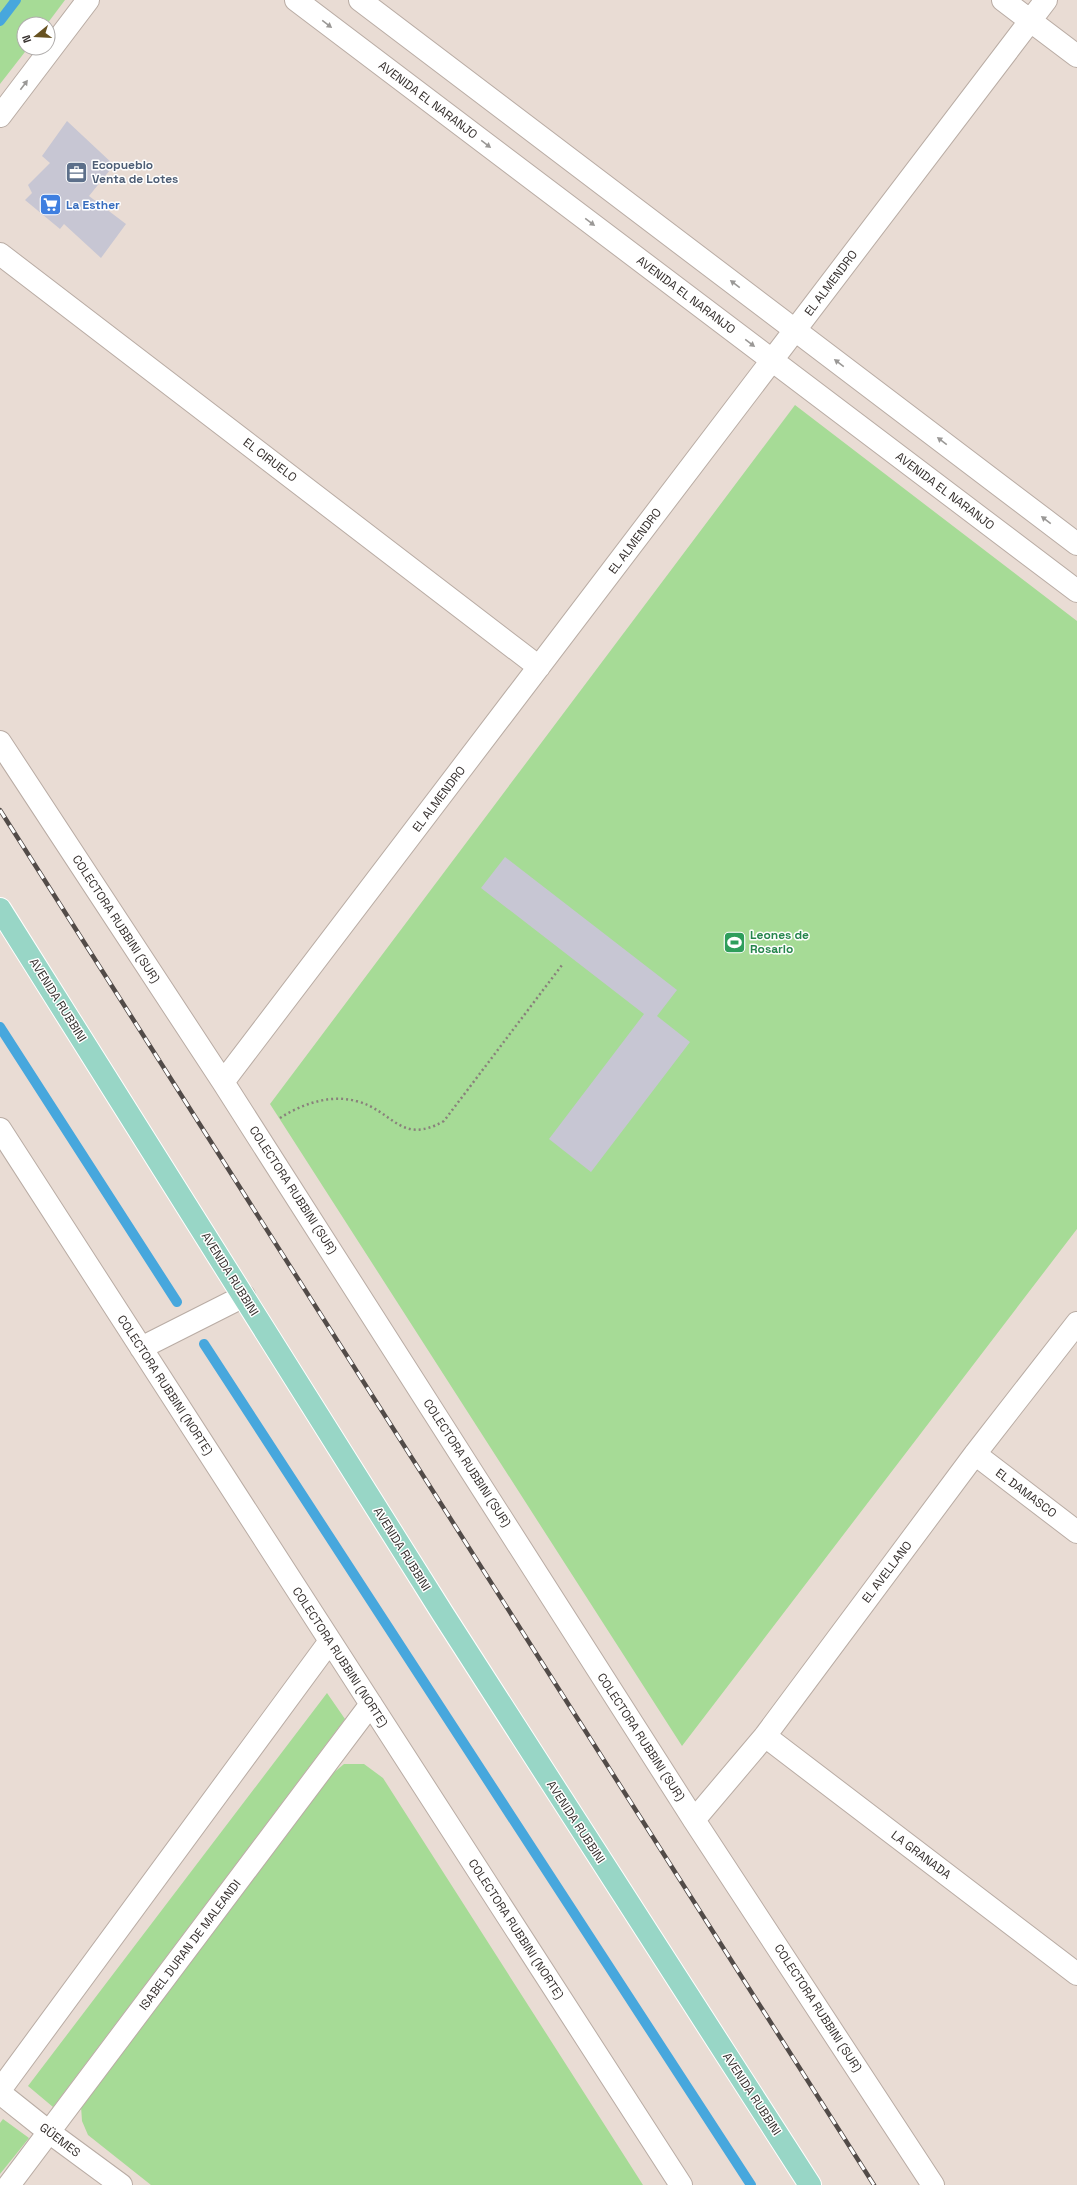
<svg xmlns="http://www.w3.org/2000/svg" width="1077" height="2185" font-family="'Space Grotesk',sans-serif">
  <style>
    .green { fill: #a6db96 }
    .lines { fill: none; stroke-linecap: round; stroke-linejoin: round }
    .stream { stroke: #47a7dd; stroke-width: 10 }
    .building { fill: #c7c6d3 }
    .minor-casing { stroke: #b9aca4; stroke-width: 24 }
    .major-casing { stroke: #fff; stroke-width: 24 }
    .path { stroke: #89807b; stroke-width: 2.5; stroke-dasharray: 2 3; stroke-linecap: butt }
    .minor { stroke: #fff; stroke-width: 22 }
    .major { stroke: #98d6c6; stroke-width: 22 }
    .rail-casing { stroke: #524b48; stroke-width: 4.5 }
    .rail { stroke: #fff; stroke-width: 3; stroke-dasharray: 9; stroke-linecap: butt }
    .oneway { fill: #9a9896 }
    .labels { text-anchor: middle; stroke-width: 3; stroke-linejoin: round; paint-order: stroke }
    .street-label { font-size: 12px; fill: #36302e; stroke: #fff }
    .service-label { font-size: 12px; font-weight: bold; fill: #4e5e75; stroke: #fff; text-anchor: start }
    .shop-label { font-size: 12px; font-weight: bold; fill: #366cbe; stroke: #fff; text-anchor: start }
    .leisure-label { font-size: 12px; font-weight: bold; fill: #27864d; stroke: #fff; text-anchor: start }
  </style>
  <rect width="100%" height="100%" fill="#e9dcd4"/>
  <!-- green -->
  <path class="green" d="M0,0H65L47,24H24V48H28L0,84Z
    M795,405L1077,621V1229L682,1746L270,1104Z
    M327,1693L345,1719L53,2107L28,2086Z
    M344,1764H364L383,1778L643,2185H151L88,2135L82,2121L81,2106L331,1775Z
    M3,2119L29,2138L0,2174V2123Z"/>
  <g class="lines">
    <!-- stream -->
    <path class="stream" d="M0,21L16,0
      M0,1027L177,1302
      M204,1344L751,2185"/>
  </g>
  <!-- building -->
  <path class="building" d="M67,121L114,165L89,196L126,224L101,258L64,224L60,229L25,200L32,193L28,185L50,163L42,156Z
    M505,857L677,990L657,1016L690,1042L591,1172L549,1139L644,1014L481,888Z"/>
  <g class="lines">
    <defs>
      <path id="minor" d="M296,0L1077,591
        M360,0L1077,544
        M1003,0L1077,56
        M0,116L88,0
        M0,254L539,667
        M0,742L223,1082L694,1820L933,2185
        M223,1082L1046,0
        M0,1129L681,2185
        M141,1348L244,1296
        M975,1454L1077,1532
        M765,1736L1077,1974
        M694,1820L765,1736L975,1454L1077,1323
        M0,2090L330,1641
        M0,2093L49,2132L121,2185
        M9,2185L371,1704"/>
      <path id="major" d="M0,909L443,1614L810,2185"/>
    </defs>
    <!-- minor casing -->
    <use href="#minor" class="minor-casing"/>
    <!-- major casing -->
    <use href="#major" class="major-casing"/>
    <!-- path -->
    <path class="path" d="M280,1118C302,1104 330,1094 356,1101C393,1110 400,1146 444,1121L562,965"/>
    <!-- minor -->
    <use href="#minor" class="minor"/>
    <!-- major -->
    <use href="#major" class="major"/>
    <defs>
      <path id="rail" d="M0,810L874,2185"/>
    </defs>
    <!-- rail casing -->
    <use href="#rail" class="rail-casing"/>
    <!-- rail -->
    <use href="#rail" class="rail"/>
  </g>
  <!-- one-way arrows -->
  <defs><path id="oneway-solid" d="M-6-.8H1V-3.2L6.5 0L1 3.2V.8H-6Z"/></defs>
  <g class="oneway">
    <use href="#oneway-solid" transform="translate(327 24) rotate(37)"/>
    <use href="#oneway-solid" transform="translate(24 85) rotate(-53)"/>
    <use href="#oneway-solid" transform="translate(486 144) rotate(37)"/>
    <use href="#oneway-solid" transform="translate(590 222) rotate(37)"/>
    <use href="#oneway-solid" transform="translate(735 284) rotate(-143)"/>
    <use href="#oneway-solid" transform="translate(750 343) rotate(37)"/>
    <use href="#oneway-solid" transform="translate(839 363) rotate(-143)"/>
    <use href="#oneway-solid" transform="translate(942 441) rotate(-143)"/>
    <use href="#oneway-solid" transform="translate(1046 520) rotate(-143)"/>
  </g>
  <!-- icons -->
  <defs>
    <symbol id="office-square" viewBox="-11 -11 22 22"><rect x="-9" y="-9" width="18" height="18" rx="4" fill="#5c6f8a" stroke="#fff"/><path d="M-6-3h4V-5.5h4V-3h4V5H-6ZM-1-4.5V-3h2v-1.5ZM-6 0V1H6V0Z" fill="#fff"/></symbol>
    <symbol id="supermarket-square" viewBox="-11 -11 22 22"><rect x="-9" y="-9" width="18" height="18" rx="4" fill="#3f7fe0" stroke="#fff"/><path d="M-6-5.5h2.5l.6 2H6L4.5 2H-2.5L-4.4-4H-6ZM-1.5 3.2a1.3 1.3 0 1 0 .1 0ZM3 3.2a1.3 1.3 0 1 0 .1 0Z" fill="#fff"/></symbol>
    <symbol id="stadium-square" viewBox="-11 -11 22 22"><rect x="-9" y="-9" width="18" height="18" rx="4" fill="#2e9e5b" stroke="#fff"/><path d="M0-5a6.5 5 0 1 0 0 10a6.5 5 0 1 0 0-10ZM-3.5-1.8h7v3.6h-7Z" fill="#fff"/></symbol>
  </defs>
  <g fill-rule="evenodd">
    <use href="#office-square" x="64" y="160" width="25" height="25"/>
    <use href="#supermarket-square" x="38" y="192" width="25" height="25"/>
    <use href="#stadium-square" x="722" y="930" width="25" height="25"/>
  </g>
  <g class="labels">
    <!-- street labels -->
    <g class="street-label">
      <text transform="translate(428 100) rotate(37)" y="4">AVENIDA EL NARANJO</text>
      <text transform="translate(831 283) rotate(-53)" y="4">EL ALMENDRO</text>
      <text transform="translate(686 295) rotate(37)" y="4">AVENIDA EL NARANJO</text>
      <text transform="translate(270 460) rotate(37)" y="4">EL CIRUELO</text>
      <text transform="translate(945 491) rotate(37)" y="4">AVENIDA EL NARANJO</text>
      <text transform="translate(635 541) rotate(-53)" y="4">EL ALMENDRO</text>
      <text transform="translate(439 799) rotate(-53)" y="4">EL ALMENDRO</text>
      <text transform="translate(116 919) rotate(57)" y="4">COLECTORA RUBBINI (SUR)</text>
      <text transform="translate(58 1000) rotate(58)" y="4">AVENIDA RUBBINI</text>
      <text transform="translate(293 1190) rotate(57)" y="4">COLECTORA RUBBINI (SUR)</text>
      <text transform="translate(230 1274) rotate(58)" y="4">AVENIDA RUBBINI</text>
      <text transform="translate(165 1385) rotate(57)" y="4">COLECTORA RUBBINI (NORTE)</text>
      <text transform="translate(467 1463) rotate(57)" y="4">COLECTORA RUBBINI (SUR)</text>
      <text transform="translate(1026 1493) rotate(37)" y="4">EL DAMASCO</text>
      <text transform="translate(402 1549) rotate(58)" y="4">AVENIDA RUBBINI</text>
      <text transform="translate(887 1572) rotate(-53)" y="4">EL AVELLANO</text>
      <text transform="translate(340 1657) rotate(57)" y="4">COLECTORA RUBBINI (NORTE)</text>
      <text transform="translate(641 1737) rotate(57)" y="4">COLECTORA RUBBINI (SUR)</text>
      <text transform="translate(576 1822) rotate(57)" y="4">AVENIDA RUBBINI</text>
      <text transform="translate(921 1855) rotate(37)" y="4">LA GRANADA</text>
      <text transform="translate(516 1929) rotate(57)" y="4">COLECTORA RUBBINI (NORTE)</text>
      <text transform="translate(190 1945) rotate(-53)" y="4">ISABEL DURAN DE MALEANDI</text>
      <text transform="translate(818 2008) rotate(57)" y="4">COLECTORA RUBBINI (SUR)</text>
      <text transform="translate(752 2094) rotate(57)" y="4">AVENIDA RUBBINI</text>
      <text transform="translate(60 2140) rotate(37)" y="4">GÜEMES</text>
    </g>
    <!-- service labels -->
    <g class="service-label">
      <text x="92" y="169">Ecopueblo<tspan x="92" dy="14">Venta de Lotes</tspan></text>
    </g>
    <!-- shop labels -->
    <g class="shop-label">
      <text x="66" y="209">La Esther</text>
    </g>
    <!-- leisure labels -->
    <g class="leisure-label">
      <text x="750" y="939">Leones de<tspan x="750" dy="14">Rosario</tspan></text>
    </g>
  </g>
  <!-- north arrow -->
  <g transform="translate(36 36) rotate(252)"><circle r="19" fill="#ffffff" stroke="#afacab"/>
  <path d="M0-3L7 15L0 10L-7 15Z" fill="#675221"/>
  <text y="-6" font-size="11" font-weight="bold" text-anchor="middle" fill="#36302e">N</text>
  </g>
</svg>
